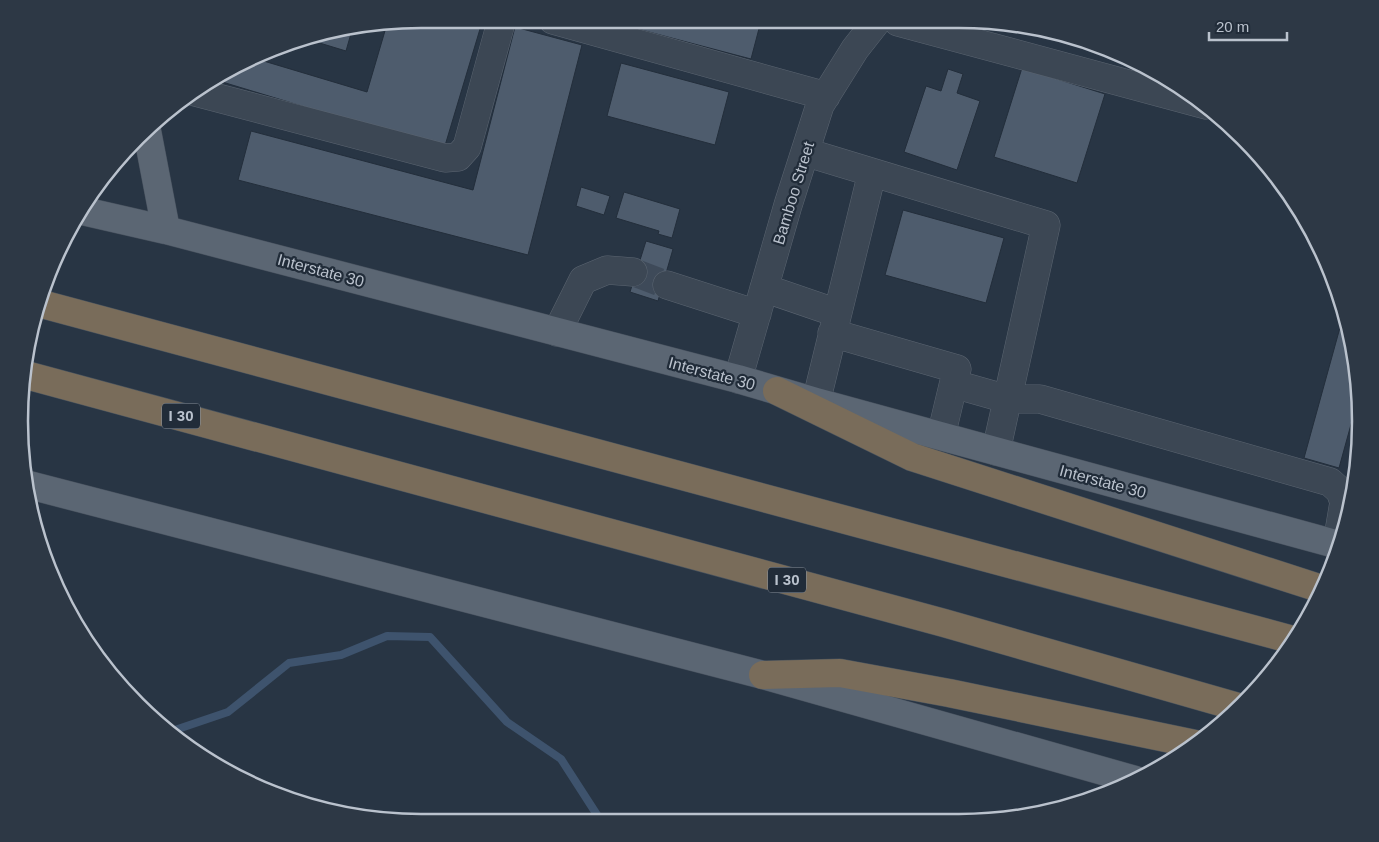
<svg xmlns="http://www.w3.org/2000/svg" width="1379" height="842" font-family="Helvetica,sans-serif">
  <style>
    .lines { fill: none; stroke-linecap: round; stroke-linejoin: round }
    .stream { stroke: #3e536d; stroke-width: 8 }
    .building { fill: #4e5c6d; stroke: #232e3b }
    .minor-tunnel { stroke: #3e4a59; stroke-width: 28; stroke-dasharray: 28 14; stroke-linecap: butt }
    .minor-casing { stroke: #5b6571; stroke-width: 29 }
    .major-casing { stroke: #46505d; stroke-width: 29 }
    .highway-casing { stroke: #47525e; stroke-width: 29 }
    .minor { stroke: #3c4754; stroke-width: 28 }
    .major { stroke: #5b6673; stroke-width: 28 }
    .highway { stroke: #796c5a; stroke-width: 28 }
    .labels { text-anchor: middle; stroke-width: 4.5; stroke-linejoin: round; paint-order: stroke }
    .shield { fill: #212c39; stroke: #8c95a1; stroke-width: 1 }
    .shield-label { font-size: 15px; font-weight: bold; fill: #bac2cd }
    .street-label { font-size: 16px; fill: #bac2cd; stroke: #212c39 }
    .rim { fill: none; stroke: #bac2cd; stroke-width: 2.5 }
  </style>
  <rect width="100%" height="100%" fill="#283544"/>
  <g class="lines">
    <!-- stream -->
    <path class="stream" d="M169,732L228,712L289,663L341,655L387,636L430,637L507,722L561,759L601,821"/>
  </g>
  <!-- building -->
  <path class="building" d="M421,19H483L444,149L219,81L220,78L257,59L367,92L387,24Z
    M632,20L761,21L751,59L630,27Z
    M515,27L582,45L528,255L238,180L251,131L473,190Z
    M352,30L346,51L303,38Z
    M621,63L729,92L715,145L607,116Z
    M1022,68L1105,94L1077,183L994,157Z
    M948,69L963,74L957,93L980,101L957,170L904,152L926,86L941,91Z
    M581,187L610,196L604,215L576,206Z
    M624,192L680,209L672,238L658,234L659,231L616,218Z
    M903,210L1004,238L986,303L885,275Z
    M646,241L673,249L658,301L630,292Z
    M1344,313L1357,368L1358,399L1339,468L1304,458Z"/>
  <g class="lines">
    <!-- minor-tunnel -->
    <path class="minor-tunnel" d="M633,272L667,285"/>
    <defs>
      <path id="minor" d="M553,20L826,96
        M898,22L1206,105
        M195,92L445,158L458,157L467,147L502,19
        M805,152L1046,225L996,451
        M667,285L757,314
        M764,288L837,313
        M557,332L583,280L607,270L633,272
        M832,333L957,369L941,436
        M738,379L788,205L820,105L855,49L877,21
        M954,384L1007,399H1040L1330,482L1340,491L1344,502L1337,544
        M816,402L872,173"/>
      <path id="major" d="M147,131L166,230
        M83,211L166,230L738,379L816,402L1339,545
        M29,485L763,675L1135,780"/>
      <path id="highway" d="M38,303L1293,640
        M26,375L944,623L1238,707
        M777,391L912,457L1322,589
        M763,675L840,673L949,693L1195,744"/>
    </defs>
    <!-- minor casing -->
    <use href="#minor" class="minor-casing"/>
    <!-- major casing -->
    <use href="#major" class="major-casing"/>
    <!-- highway casing -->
    <use href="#highway" class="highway-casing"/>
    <!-- minor -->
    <use href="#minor" class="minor"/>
    <!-- major -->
    <use href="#major" class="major"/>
    <!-- highway -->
    <use href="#highway" class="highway"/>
  </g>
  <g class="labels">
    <!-- shield labels -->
    <g class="shield">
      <rect x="162" y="403.5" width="38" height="25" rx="4"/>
      <rect x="768" y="567.5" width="38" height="25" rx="4"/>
    </g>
    <g class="shield-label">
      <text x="181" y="421">I 30</text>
      <text x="787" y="585">I 30</text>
    </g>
    <!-- street labels -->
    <g class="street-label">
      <text transform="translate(793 193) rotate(-73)" y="6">Bamboo Street</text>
      <text transform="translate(321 270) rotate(15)" y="6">Interstate 30</text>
      <text transform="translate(712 373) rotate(15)" y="6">Interstate 30</text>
      <text transform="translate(1103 481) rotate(15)" y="6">Interstate 30</text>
    </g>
  </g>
  <!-- crop -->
  <path d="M0 0H1379V842H0ZM421 28H959A393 393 0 0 1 1352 421V421A393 393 0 0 1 959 814H421A393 393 0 0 1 28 421V421A393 393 0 0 1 421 28Z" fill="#2d3845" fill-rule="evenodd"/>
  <path class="rim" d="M421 28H959A393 393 0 0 1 1352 421V421A393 393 0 0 1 959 814H421A393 393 0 0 1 28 421V421A393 393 0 0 1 421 28Z"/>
  <!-- scale -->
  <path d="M1209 32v8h78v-8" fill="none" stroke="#bac2cd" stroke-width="2.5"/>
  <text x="1216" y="32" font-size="15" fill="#bac2cd" stroke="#212c39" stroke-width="4" paint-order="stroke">20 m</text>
</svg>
